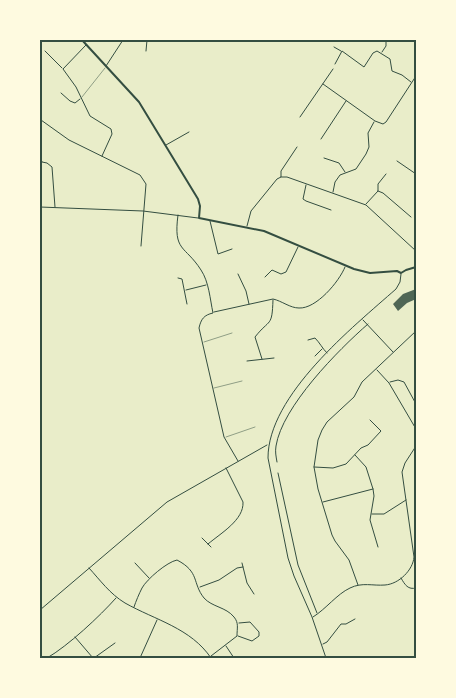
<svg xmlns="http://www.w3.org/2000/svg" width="456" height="698" font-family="'Asap Condensed',sans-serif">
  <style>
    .building { fill: #4f6655 }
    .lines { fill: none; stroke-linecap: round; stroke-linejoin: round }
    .service { stroke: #344e41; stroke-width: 0.5 }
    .minor { stroke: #344e41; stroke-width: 1 }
    .tertiary { stroke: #344e41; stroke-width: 2 }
    .neatline { fill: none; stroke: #344e41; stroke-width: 2 }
  </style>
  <rect width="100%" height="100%" fill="#e9edc9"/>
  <!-- building -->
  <path class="building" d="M416,289V299L407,303L398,311L393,304L403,294Z"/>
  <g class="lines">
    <!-- service -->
    <path class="service" d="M82,97L105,68
      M204,342L232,333
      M214,388L242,381
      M226,437L255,427"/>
    <!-- minor -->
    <path class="minor" d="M86,45L63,69L76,87L90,116L111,129L112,134L102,156
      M334,47L341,51
      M45,51L62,68
      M146,51L147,40
      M382,52L386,46V40
      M335,64L342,51L364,67L373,53L377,51L390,59L392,71L402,75L411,82
      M106,66L123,40
      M323,84L375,121L383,124L386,122L416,76
      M61,93L70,101L75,103L80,99
      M41,117V120L69,140L140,175L146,184L141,246
      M300,117L333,69
      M321,139L346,101
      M166,145L189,132
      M40,157L42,162L47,163L52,167L55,207
      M324,158L339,163L345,172
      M397,161L416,174
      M281,177H287L366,205L416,251
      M306,185L303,199L306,201L331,210
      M378,191L383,193L411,217
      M333,192L335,182L340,175L356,169L366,154L369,147L368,133L374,122
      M366,204L378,191V184L386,174
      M40,207L143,211L198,218
      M178,215C173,252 185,245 201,270C209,282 210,299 213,313C204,315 201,319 199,328L224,437L238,461
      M210,221L218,254L232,249
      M247,226L251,211L277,179L281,177V171L297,147
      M238,274L246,291L249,304
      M265,277L272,270L281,274L286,272L298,247
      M178,278L182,279L187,304
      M186,290L206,285
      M214,312L273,299C282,301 290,308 299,308C316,309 339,282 345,267
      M363,320L393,352
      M308,340L315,338C320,343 322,348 327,353
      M315,356L322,349
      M262,359L255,337C270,318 272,328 273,300
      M247,361L274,358
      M377,370L389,383L416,429
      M390,382L398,380L404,382L416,404
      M355,455L366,467L373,489L374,496L370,520L378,547
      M277,462C276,456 275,452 276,446C282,407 338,350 368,324
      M314,467L333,468L346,464L361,448L368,445L381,431L370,420
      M278,473L298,565L317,613
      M323,502L373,489
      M372,514H384L406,500
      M202,538L211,547
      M208,544C221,533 244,520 243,502L226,468
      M135,563L149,578
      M242,563L247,583L254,594
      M89,568C100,580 110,594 125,603C155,620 191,628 211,658
      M401,578C405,585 408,590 416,588
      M358,585L349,560L335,541L332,535L318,489L314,467L318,440L322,430L327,422L354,397L362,382L416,331
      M200,587L219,580L237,568L243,567
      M134,607C136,601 139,594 142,588C147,579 167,562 177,560C200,572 192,583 204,598C212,607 226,607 234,617C239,623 237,628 237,636L211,656
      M40,610L167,502L267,445
      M313,617C326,609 337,594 350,588C362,582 373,586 385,585C399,584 413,570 414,557L402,472L405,463L416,446
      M238,636L252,641L259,636V632L250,622L239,623
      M75,637L93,658
      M323,644L327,642L341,624H346L355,619
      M226,646L234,658
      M47,658C68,646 100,616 116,598
      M94,658L115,643
      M140,658L157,620
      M326,658L312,617L294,576L288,558L268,458C268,395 353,327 396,289L400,282L401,274"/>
    <!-- tertiary -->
    <path class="tertiary" d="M82,40L139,102L198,199L200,206L199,218L264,231L354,269L370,273L397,271L401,273L406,270L416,267"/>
  </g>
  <!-- border -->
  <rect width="456" height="698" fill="none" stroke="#fefae0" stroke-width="82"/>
  <rect x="41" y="41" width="374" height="616" class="neatline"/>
</svg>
